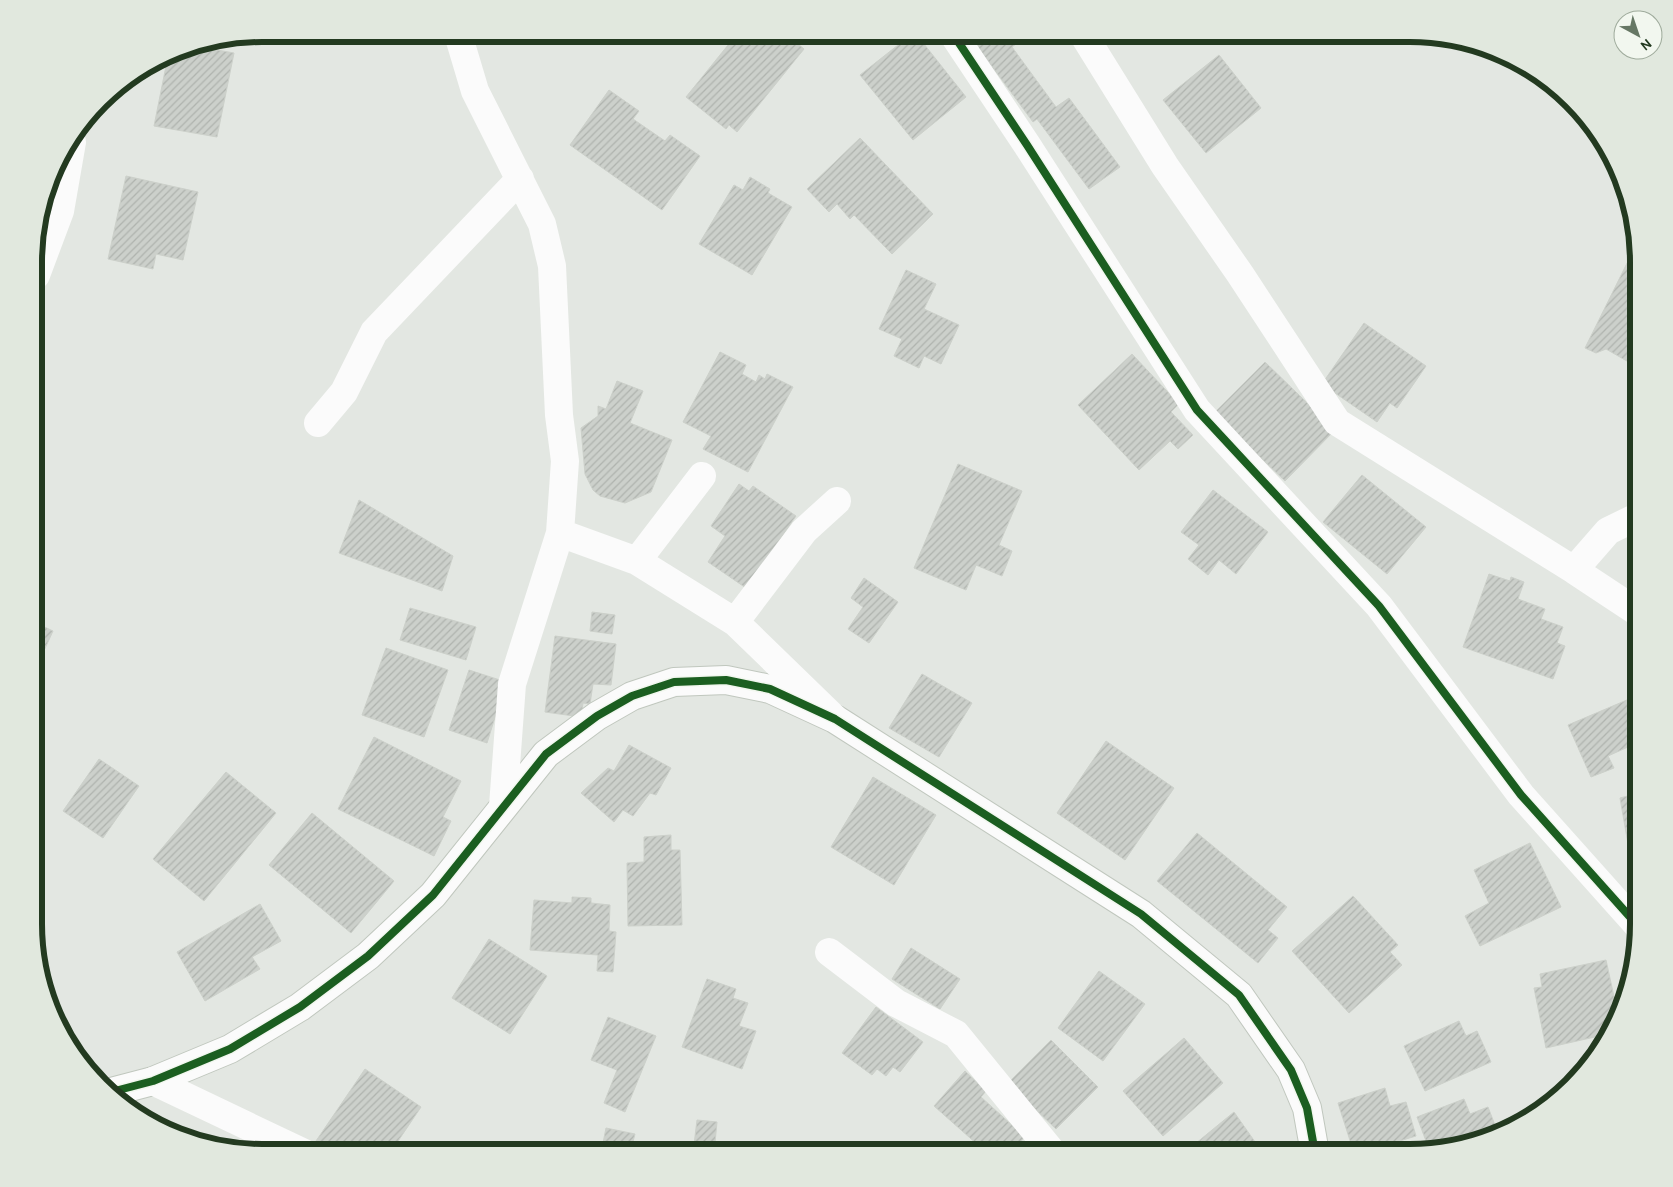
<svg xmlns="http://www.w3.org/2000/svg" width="1673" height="1187" font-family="Karla,sans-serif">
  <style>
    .building { fill: url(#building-hatch); stroke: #ccd0ca }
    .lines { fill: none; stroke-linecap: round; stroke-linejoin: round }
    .secondary-casing { stroke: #c0c7be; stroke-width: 30 }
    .street { stroke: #fbfbfb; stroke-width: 28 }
    .secondary { stroke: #fbfbfb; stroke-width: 28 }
    .cycleway-casing { stroke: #f2f7ef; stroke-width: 11 }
    .cycleway { stroke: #1b5e20; stroke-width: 8 }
    .rim { fill: none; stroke: #233a20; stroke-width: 6 }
  </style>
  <defs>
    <pattern id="building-hatch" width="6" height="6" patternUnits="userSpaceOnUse" patternTransform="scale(1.25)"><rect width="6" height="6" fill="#ccd0cb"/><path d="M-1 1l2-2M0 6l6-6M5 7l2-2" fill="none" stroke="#afb3ae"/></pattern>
  </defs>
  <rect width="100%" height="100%" fill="#e3e7e2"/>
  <!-- building -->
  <path class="building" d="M737,34H797L792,39L804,49L737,132L729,125L726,129L686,97Z
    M912,34H916L966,97L913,140L860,75Z
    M968,34H1029L1012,47L1056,107L1069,98L1120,167L1089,189L1037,119L1033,122Z
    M207,45L206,48L234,53L217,137L154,126L168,56L175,51Z
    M1219,55L1261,108L1206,153L1163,100Z
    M609,90L639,111L633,119L665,141L670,135L700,156L662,210L570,145Z
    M860,138L933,214L892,254L854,215L850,219L837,204L829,212L807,189Z
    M126,176L198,192L183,260L156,254L153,269L108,259Z
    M750,177L770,189L768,193L792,207L752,275L699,244L734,185L743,190Z
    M1637,243L1639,248V368L1606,349L1596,353L1585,348Z
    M906,270L936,284L924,309L959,325L941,364L924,356L919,368L894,356L902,339L879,329Z
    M1364,323L1426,366L1397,408L1390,403L1377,422L1322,384Z
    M720,352L746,365L742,374L756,382L759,375L765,379L767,374L793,387L748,472L703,449L711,436L683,422Z
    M1132,354L1179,404L1171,412L1193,435L1178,449L1170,441L1139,470L1078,405Z
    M1265,362L1335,430L1285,481L1214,413Z
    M617,381L643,391L630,423L672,440L651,492L625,503L600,496L593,490L585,474L581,428L598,416V406L606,409Z
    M958,464L1022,491L999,545L1012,551L1002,576L976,565L966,590L914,568Z
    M1362,475L1426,527L1387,574L1323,522Z
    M739,484L749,491L753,486L796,516L746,588L708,562L725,536L711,526Z
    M1213,490L1268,532L1236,574L1219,560L1208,575L1188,559L1199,545L1181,532Z
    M359,500L453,556L442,591L339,553Z
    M1489,574L1510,581L1511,577L1524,582L1518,599L1545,609L1541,619L1563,627L1557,643L1565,646L1553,679L1463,647Z
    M864,578L898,602L869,643L848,629L863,607L851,598Z
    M410,608L476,627L466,660L400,640Z
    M592,612L615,615L612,634L590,631Z
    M36,623L53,631L36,668Z
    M555,636L616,644L611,685L593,684L590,704L583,703L581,717L545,712Z
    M386,648L448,670L424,737L362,715Z
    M469,670L506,682L487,743L449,730Z
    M922,674L972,703L939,757L889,728Z
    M1634,697L1639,707V742L1608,756L1614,768L1591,777L1568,725Z
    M374,737L461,781L443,817L451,821L434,856L338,809Z
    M1106,741L1174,788L1125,860L1057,813Z
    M629,745L671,768L656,795L650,793L633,816L623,810L614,822L581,793L608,768L614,771Z
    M99,759L139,786L103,838L63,811Z
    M226,772L276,813L204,901L153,859Z
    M873,777L936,815L894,885L831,847Z
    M1639,793V866L1632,867L1620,798Z
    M312,813L394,881L351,933L269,865Z
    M1197,833L1287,907L1268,930L1278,938L1258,963L1157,881Z
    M671,835V850H680L682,925L628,926L627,863L644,862V837Z
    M1530,843L1561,907L1480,946L1465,916L1489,903L1474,870Z
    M1353,896L1398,945L1390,952L1402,965L1349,1013L1292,951Z
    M572,897L591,898V903L610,905L609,931L616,932L613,972L597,971L598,955L530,950L534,900L572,903Z
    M260,904L281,941L252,957L260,969L205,1001L177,952Z
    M489,939L547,976L510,1034L452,998Z
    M911,948L960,979L940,1009L892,979Z
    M1606,960L1618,1015L1608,1034L1546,1048L1534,988L1542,987L1540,974Z
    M1099,971L1145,1004L1103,1061L1058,1028Z
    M707,979L736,989L733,998L748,1003L739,1026L756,1031L742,1069L682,1047Z
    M876,1007L923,1042L900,1072L893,1067L886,1076L877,1069L872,1075L842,1053Z
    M608,1017L656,1036L625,1112L604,1103L617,1070L591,1060Z
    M1459,1021L1466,1036L1477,1031L1491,1062L1425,1091L1404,1046Z
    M1184,1038L1223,1083L1163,1136L1123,1091Z
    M1051,1040L1098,1087L1056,1129L1008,1083Z
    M365,1069L421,1107L390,1153H333L316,1141Z
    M965,1071L986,1091L981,1097L1025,1137L1010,1153H987L934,1106Z
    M1385,1088L1390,1106L1406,1102L1416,1136L1360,1153H1354L1338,1103Z
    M1464,1099L1470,1114L1488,1107L1498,1133L1429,1149L1417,1117Z
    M1234,1112L1260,1149L1255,1153H1184Z
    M697,1120L717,1122L714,1153H693Z
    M606,1128L635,1134L630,1153H601Z
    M503,1144L518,1153H498Z
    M845,1144L853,1153H835Z
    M817,1146L823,1153H809Z"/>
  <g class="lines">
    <defs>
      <path id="secondary" d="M111,1092L153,1081L230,1049L300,1007L368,956L433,895L546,754L597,716L632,696L674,682L726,680L770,689L835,719L1141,914L1239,995L1291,1070L1307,1108L1315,1153"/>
    </defs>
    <!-- secondary casing -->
    <use href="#secondary" class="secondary-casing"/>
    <!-- street -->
    <path class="street" d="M458,34L475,91L542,224L552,266L559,415L565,461L560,533L512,684L503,806
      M953,34L1027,145L1197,410L1379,606L1521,795L1639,927
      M1083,34L1165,166L1240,274L1337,422L1574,570L1639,613
      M36,275L60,211L72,142
      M318,423L344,392L374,332L520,179
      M560,533L637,561L735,622L834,718
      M637,561L702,476
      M1574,570L1608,531L1639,516
      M735,622L804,531L837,501
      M829,952L896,1003L956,1034L1053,1153
      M153,1081L304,1153"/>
    <!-- secondary -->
    <use href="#secondary" class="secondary"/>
    <defs>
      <path id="cycleway" d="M953,34L1027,145L1197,410L1379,606L1521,795L1639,927
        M111,1092L153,1081L230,1049L300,1007L368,956L433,895L546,754L597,716L632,696L674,682L726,680L770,689L835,719L1141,914L1239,995L1291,1070L1307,1108L1315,1153"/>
    </defs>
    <!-- cycleway casing -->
    <use href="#cycleway" class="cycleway-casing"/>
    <!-- cycleway -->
    <use href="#cycleway" class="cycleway"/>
  </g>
  <!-- crop -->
  <path d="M0 0H1673V1187H0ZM262 42H1410A220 220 0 0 1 1630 262V924A220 220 0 0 1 1410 1144H262A220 220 0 0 1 42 924V262A220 220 0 0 1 262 42Z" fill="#e1e8de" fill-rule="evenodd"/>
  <path class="rim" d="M262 42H1410A220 220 0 0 1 1630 262V924A220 220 0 0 1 1410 1144H262A220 220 0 0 1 42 924V262A220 220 0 0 1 262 42Z"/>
  <!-- north arrow -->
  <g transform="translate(1638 35) rotate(140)"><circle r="24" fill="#f2f7ef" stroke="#9fab9c"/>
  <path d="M0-4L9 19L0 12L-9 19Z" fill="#667764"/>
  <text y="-8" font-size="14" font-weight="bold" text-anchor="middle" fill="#233a20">N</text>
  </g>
</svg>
